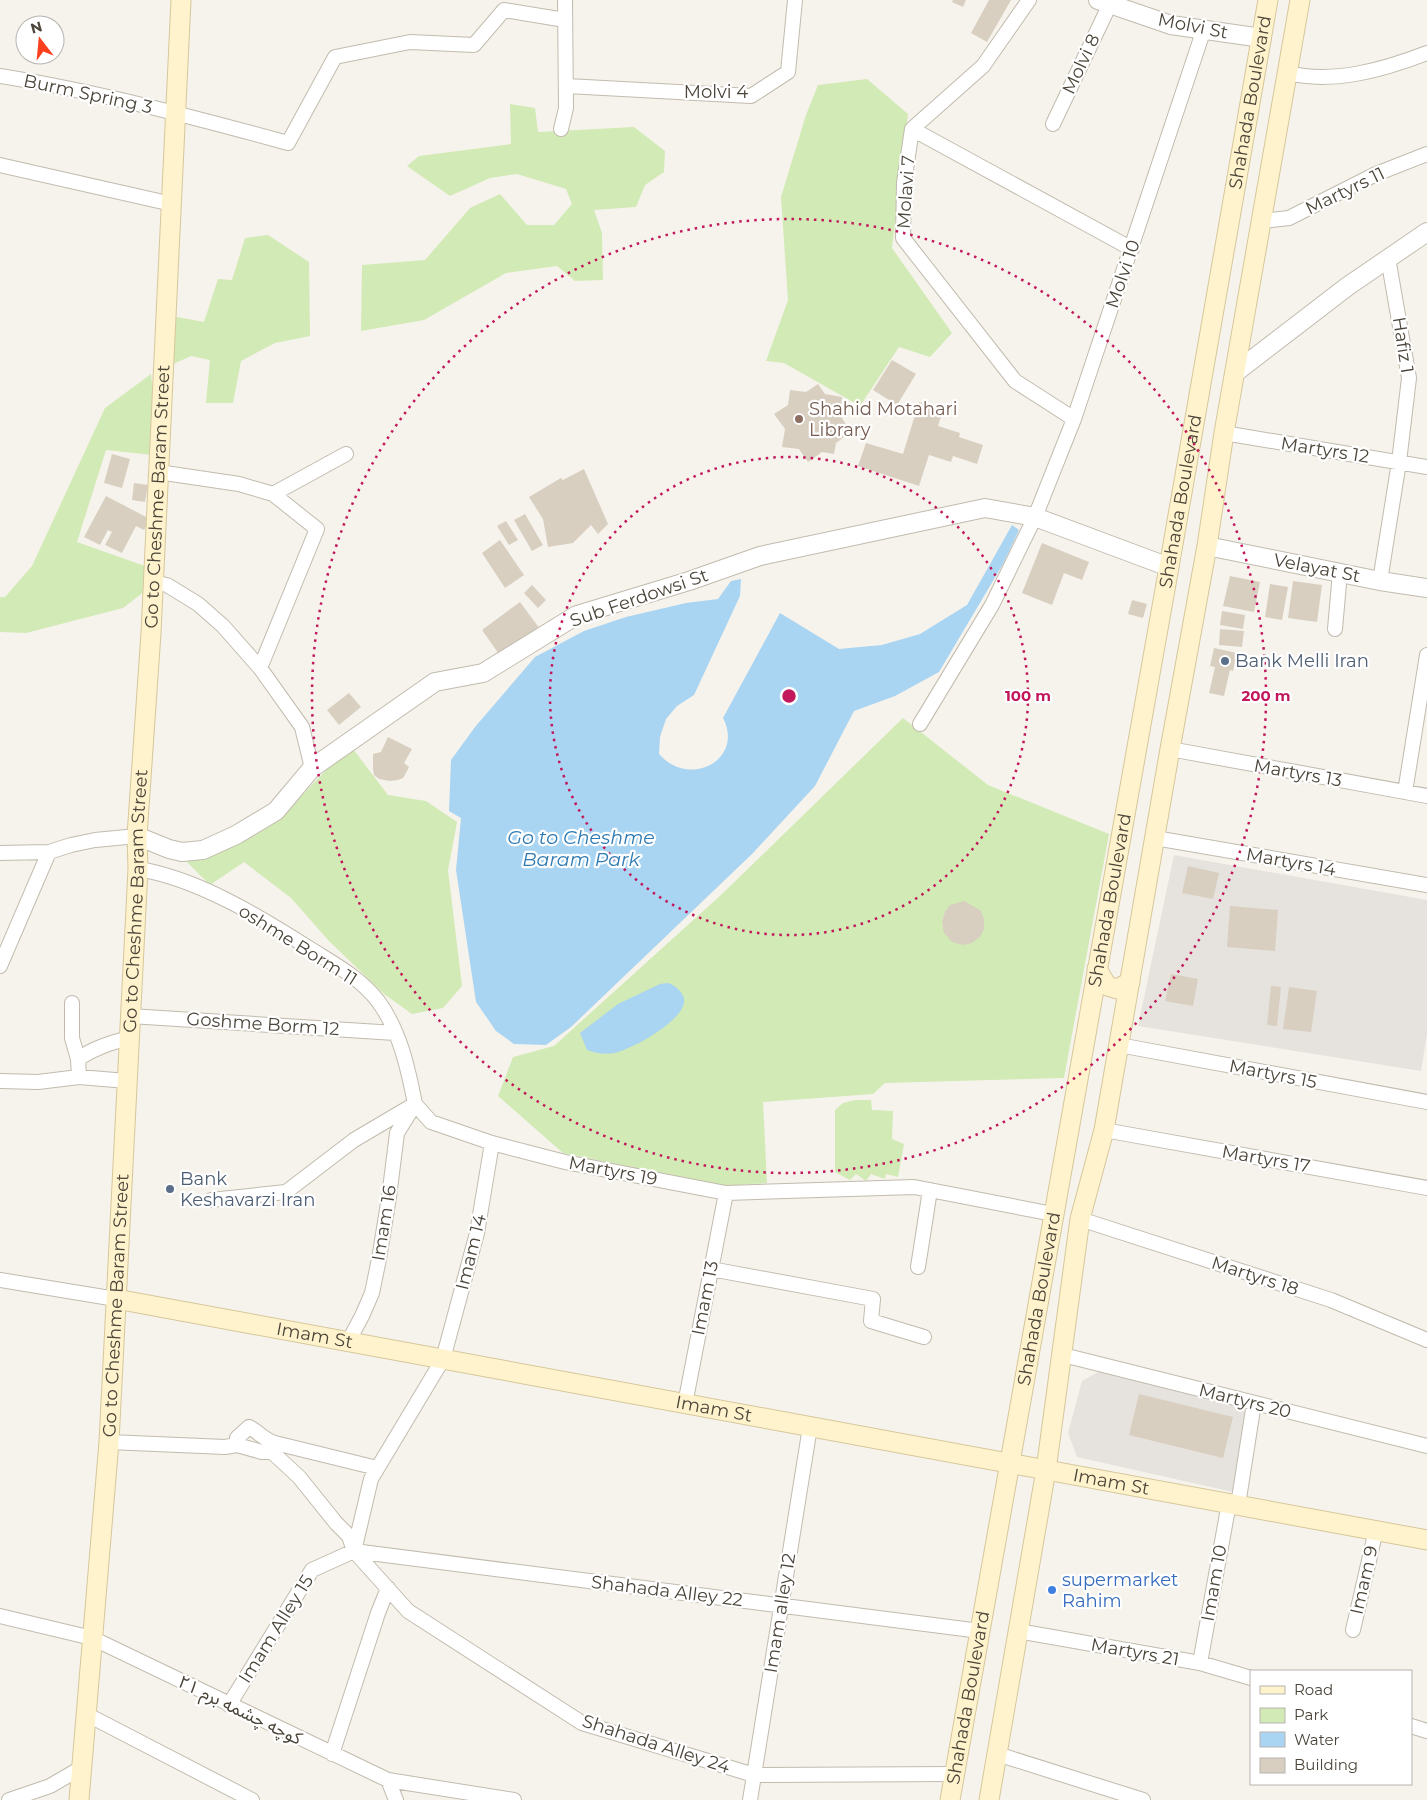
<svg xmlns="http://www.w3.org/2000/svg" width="1427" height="1800" font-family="Montserrat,'Noto Sans Arabic',sans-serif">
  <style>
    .industrial { fill: #e6e2dd }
    .green { fill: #d2eab5 }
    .water { fill: #a9d4f2 }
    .building { fill: #d8cfc1 }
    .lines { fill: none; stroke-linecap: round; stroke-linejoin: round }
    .minor-casing { stroke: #c2bbae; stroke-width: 16 }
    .tertiary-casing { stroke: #c2bbae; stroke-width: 20 }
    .secondary-casing { stroke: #d6c79b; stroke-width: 21 }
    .minor { stroke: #fff; stroke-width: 14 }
    .tertiary { stroke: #fff; stroke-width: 18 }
    .secondary { stroke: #fff3cd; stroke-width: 19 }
    .ring { fill: none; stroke: #c2185b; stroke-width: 2.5; stroke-dasharray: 2.5 5 }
    .education-dot { fill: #8d6e63; stroke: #fff; stroke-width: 2 }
    .service-dot { fill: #5c6f8a; stroke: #fff; stroke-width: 2 }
    .shop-dot { fill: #3f7fe0; stroke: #fff; stroke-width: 2 }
    .labels { text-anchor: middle; stroke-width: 4.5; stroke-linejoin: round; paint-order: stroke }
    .street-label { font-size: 18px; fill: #4b4439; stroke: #fff }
    .education-label { font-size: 18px; fill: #785e54; stroke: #fff; text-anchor: start }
    .service-label { font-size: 18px; fill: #4e5e75; stroke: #fff; text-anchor: start }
    .shop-label { font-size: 18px; fill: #366cbe; stroke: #fff; text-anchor: start }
    .water-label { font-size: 19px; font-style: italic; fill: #2e7ab2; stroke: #fff }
    .centre { fill: #c2185b; stroke: #fff; stroke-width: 2.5 }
    .ring-label { font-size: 15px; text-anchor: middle; font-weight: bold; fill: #c2185b; stroke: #fff; stroke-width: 4.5; stroke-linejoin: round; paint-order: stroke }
  </style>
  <rect width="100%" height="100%" fill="#f6f3ec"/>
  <!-- industrial -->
  <path class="industrial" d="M1174,855L1427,900V1034L1421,1071L1138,1026Z
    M1100,1371L1250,1409L1233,1492L1077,1457L1068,1433L1082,1381Z"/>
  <!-- green -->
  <path class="green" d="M867,79L908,114L892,248L952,333L930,357L899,347L860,406L784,363L766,361L788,300L781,197L806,115L818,85Z
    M510,104L535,108L538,132L634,127L665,151L664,172L645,185L636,207L594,210L602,233L603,280L575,281L557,266L506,273L424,320L361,331L362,265L425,260L470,208L500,194L527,225H554L572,204L566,189L517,174L490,178L450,196L407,166L419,156L511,144Z
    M268,235L309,262L310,336L275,343L241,361L233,403H206L210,360L191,356L171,365L172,316L204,322L218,279L232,280L245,238Z
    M151,374L154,399L152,455L106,450L77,542L145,566V591L123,608L26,633L0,632V597H5L32,566L105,408Z
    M903,718L988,785L1109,834L1064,1078L885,1083L873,1094L763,1102L767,1183L722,1186L563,1153L498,1096L513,1057L554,1046L721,895Z
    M350,745L388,795L426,801L457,822L448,870L462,986L443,1008L412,1014L384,994L329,941L291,898L244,862L210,885L183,858L226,848L293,805Z
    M855,1100H871L872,1110L893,1111L892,1139L904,1144L898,1177L886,1174L885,1179L871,1174L866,1181L856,1174L850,1180L835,1172V1110L843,1103Z"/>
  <!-- water -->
  <path class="water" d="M1012,525L1019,530L1003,564L939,672L895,696L854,711L815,786L752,854L571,1027L546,1045L514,1044L496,1031L476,1002L456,870L461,818L449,811L451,760L475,727L535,657L584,631L626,617L686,603L718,599L731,581L741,579L740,596L694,695L677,706L666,719L660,737L659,754C662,757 667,762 671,764C702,782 742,754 723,718L780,613L839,649L882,645L920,634L967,605Z
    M667,983C673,984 676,987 680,991C682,994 685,998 684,1002C683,1021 631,1050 614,1053C604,1055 596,1053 587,1050L580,1033L618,1004L660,984Z"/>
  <!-- building -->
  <path class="building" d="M953,0H966L963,7L952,2Z
    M989,0H1011L987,42L971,33Z
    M892,360L916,374L897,405L873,390Z
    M818,384L825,394L842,397L840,415L851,432L836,443L834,454L822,452L808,462L799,449L782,447L785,429L774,414L788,405L790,390L806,392Z
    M919,402L943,410L938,426L960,433L959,437L983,445L977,464L953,456L951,462L929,455L919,486L858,466L866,443L903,454Z
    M112,454L130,459L122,488L104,483Z
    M584,469L608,524L598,534L591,525L573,543L548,547L543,519L529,497L561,478L563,480Z
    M134,483L148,485L145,502L132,500Z
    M106,496L150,519L144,530L136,526L122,553L105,545L112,532L108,530L100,545L84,537Z
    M525,514L543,545L532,551L514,520Z
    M506,521L518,540L509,545L497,526Z
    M500,540L524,575L505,588L482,553Z
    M1042,543L1089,562L1082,580L1064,573L1052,605L1022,593Z
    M1230,576L1260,582L1254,612L1223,606Z
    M1293,581L1322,585L1317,622L1288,618Z
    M1270,584L1288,587L1282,620L1265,617Z
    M532,585L546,600L538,608L524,593Z
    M1132,600L1147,604L1143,618L1128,614Z
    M520,602L540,629L501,657L482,630Z
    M1222,611L1245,615L1243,629L1220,625Z
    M1220,629L1244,631L1242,647L1219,645Z
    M1214,648L1237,653L1233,671L1230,670L1224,696L1209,693L1215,667L1210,666Z
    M349,693L361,707L339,725L327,710Z
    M388,737L412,749L404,763L409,767L407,771L403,778L398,780L390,781L379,779L374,775L373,769V754L381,752Z
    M1188,866L1219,873L1213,899L1182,893Z
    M964,901L980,910L984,919V929L980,937L972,943L963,945L952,942L944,933L942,922L945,912L950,905Z
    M1230,906L1278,910L1275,951L1227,947Z
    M1171,974L1198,979L1193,1006L1165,1001Z
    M1271,986L1281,987L1277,1026L1267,1025Z
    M1289,987L1317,991L1311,1032L1283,1029Z
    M1139,1394L1233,1417L1223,1458L1129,1435Z"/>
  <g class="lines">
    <defs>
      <path id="minor" d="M1029,0L983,66L912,129L904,183L903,238L1015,381L1074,419
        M1287,73C1334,84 1383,70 1427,53
        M0,76C98,92 193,117 288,143L335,57L410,42L474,45L504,10L565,20
        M567,86L751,96L788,72L795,0
        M1053,124L1110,4
        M561,129L566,108L565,0
        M912,129L1132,249
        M0,165L172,204
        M1262,221L1289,218L1376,174L1427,154
        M1224,433L1427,467
        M158,472L239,484L273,494L346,454
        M1380,581L1399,462L1409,378L1388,258
        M152,582L167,585L198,604L223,626L260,668L302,727L312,768
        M1335,629L1340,572
        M260,668L317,529L273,494
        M920,724L992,605L1035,517L1074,419L1204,29
        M1170,749L1427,796
        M1405,792L1427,655
        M1155,838L1427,885
        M0,853L49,852L71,845L95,840L137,836
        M138,869C197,878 262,918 312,950C336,965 360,978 378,1001C400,1031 408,1068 415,1104L397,1133L389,1197L379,1259L372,1293L362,1316L348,1342
        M0,966L49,852
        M72,1003V1038L78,1059
        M130,1016L395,1033
        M1119,1045L1427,1102
        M79,1077L78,1059C94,1048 110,1043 129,1038
        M0,1081L38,1082L79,1077L127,1081
        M1104,1130L1427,1188
        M211,1200L286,1192L354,1140L415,1104L431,1122L492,1143L565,1162L726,1193L914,1187L1053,1214
        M1080,1219L1331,1300L1427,1340
        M918,1267L930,1190
        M711,1269L873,1299L871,1321L924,1337
        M0,1280L116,1299
        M1063,1355L1427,1446
        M685,1404L726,1193
        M109,1442L225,1447L237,1445
        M377,1468L275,1443C264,1440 259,1432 249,1427L237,1438V1445L262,1452H272L299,1477L336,1523L349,1536L354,1551L408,1611L582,1723L754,1775L954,1774
        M1238,1505L1254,1403
        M354,1551L980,1631
        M0,1616L92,1638L388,1780L514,1800
        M1353,1630L1376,1530
        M1018,1631L1200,1663L1251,1678
        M1200,1663L1229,1503
        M229,1705L312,1570L354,1551L371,1479L443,1359L477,1233L492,1143
        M86,1714L252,1800
        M1411,1726L1427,1731
        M332,1754L378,1613L388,1588
        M997,1754L1143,1800
        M388,1780L396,1800
        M9,1800L50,1786L81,1768
        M750,1800L810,1427"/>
      <path id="tertiary" d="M1098,0L1171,25L1262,38
        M1236,372L1348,286L1427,232
        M1207,546L1380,581L1427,588
        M137,836L169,849L182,852L203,850L236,835L276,811L312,768L435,682L483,673L577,615L689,581L760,556L985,508L1035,517L1169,567"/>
      <g id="secondary">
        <path d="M1097,969L1107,986L1117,989L1130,982"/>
        <path id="s1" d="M116,1299L1427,1540"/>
        <path id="s2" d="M79,1800L109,1442L138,869L137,836L151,633L181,0"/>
        <path id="s3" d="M950,1800L1169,567L1268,0"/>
        <path d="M989,1800L1046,1470L1080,1219L1104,1130L1170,749L1207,546L1224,433L1300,0"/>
      </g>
    </defs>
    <!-- minor casing -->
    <use href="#minor" class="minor-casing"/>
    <!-- tertiary casing -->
    <use href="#tertiary" class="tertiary-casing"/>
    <!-- secondary casing -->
    <use href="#secondary" class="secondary-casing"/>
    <!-- minor -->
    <use href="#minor" class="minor"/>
    <!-- tertiary -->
    <use href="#tertiary" class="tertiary"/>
    <!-- secondary -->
    <use href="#secondary" class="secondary"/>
  </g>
  <!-- distance rings -->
  <g class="ring">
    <circle cx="789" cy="696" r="239"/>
    <circle cx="789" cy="696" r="477"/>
  </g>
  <!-- markers -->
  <circle class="education-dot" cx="799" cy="419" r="5"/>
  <g class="service-dot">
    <circle cx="1225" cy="661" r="5"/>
    <circle cx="170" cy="1189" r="5"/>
  </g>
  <circle class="shop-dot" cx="1052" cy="1590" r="5"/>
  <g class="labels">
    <!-- street labels -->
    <g class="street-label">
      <text transform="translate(1193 26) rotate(11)" y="6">Molvi St</text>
      <text transform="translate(1081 64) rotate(-65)" y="6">Molvi 8</text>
      <text x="716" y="98">Molvi 4</text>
      <text transform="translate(88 94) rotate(12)" y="6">Burm Spring 3</text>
      <text dy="6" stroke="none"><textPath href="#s3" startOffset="1724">Shahada Boulevard</textPath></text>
      <text transform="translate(1345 191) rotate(-26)" y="6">Martyrs 11</text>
      <text transform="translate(906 192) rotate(-86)" y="6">Molavi 7</text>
      <text transform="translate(1123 274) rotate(-71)" y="6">Molvi 10</text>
      <text transform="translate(1403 345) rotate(81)" y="6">Hafiz 1</text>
      <text transform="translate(1325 450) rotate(9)" y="6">Martyrs 12</text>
      <text dy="6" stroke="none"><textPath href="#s2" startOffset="1306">Go to Cheshme Baram Street</textPath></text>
      <text dy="6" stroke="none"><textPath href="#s3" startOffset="1319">Shahada Boulevard</textPath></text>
      <text transform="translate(1317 568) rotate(11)" y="6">Velayat St</text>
      <text transform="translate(639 598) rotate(-19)" y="6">Sub Ferdowsi St</text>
      <text transform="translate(1298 773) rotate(10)" y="6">Martyrs 13</text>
      <text transform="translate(1291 862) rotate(10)" y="6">Martyrs 14</text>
      <text dy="6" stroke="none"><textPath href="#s2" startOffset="901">Go to Cheshme Baram Street</textPath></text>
      <text dy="6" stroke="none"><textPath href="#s3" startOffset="914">Shahada Boulevard</textPath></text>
      <text transform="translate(298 945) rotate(32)" y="6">oshme Borm 11</text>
      <text transform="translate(263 1024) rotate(4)" y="6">Goshme Borm 12</text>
      <text transform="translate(1273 1074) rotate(11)" y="6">Martyrs 15</text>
      <text transform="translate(1266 1159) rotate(10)" y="6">Martyrs 17</text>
      <text transform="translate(613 1171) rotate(11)" y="6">Martyrs 19</text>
      <text transform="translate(384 1223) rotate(-81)" y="6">Imam 16</text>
      <text transform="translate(471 1252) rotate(-76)" y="6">Imam 14</text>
      <text transform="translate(1255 1276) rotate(18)" y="6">Martyrs 18</text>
      <text transform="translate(705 1298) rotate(-79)" y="6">Imam 13</text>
      <text dy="6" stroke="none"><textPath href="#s3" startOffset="509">Shahada Boulevard</textPath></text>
      <text dy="6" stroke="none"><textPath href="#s2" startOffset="496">Go to Cheshme Baram Street</textPath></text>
      <text dy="6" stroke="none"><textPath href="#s1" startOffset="202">Imam St</textPath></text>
      <text transform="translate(1245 1401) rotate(14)" y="6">Martyrs 20</text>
      <text dy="6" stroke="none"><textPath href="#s1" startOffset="608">Imam St</textPath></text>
      <text dy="6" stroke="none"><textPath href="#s1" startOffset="1012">Imam St</textPath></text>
      <text transform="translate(1364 1580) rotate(-77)" y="6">Imam 9</text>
      <text transform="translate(1214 1583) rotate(-80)" y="6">Imam 10</text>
      <text transform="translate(667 1591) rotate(7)" y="6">Shahada Alley 22</text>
      <text transform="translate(780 1613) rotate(-81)" y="6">Imam alley 12</text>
      <text transform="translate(276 1629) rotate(-58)" y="6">Imam Alley 15</text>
      <text transform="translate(1135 1652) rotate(10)" y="6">Martyrs 21</text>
      <text dy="6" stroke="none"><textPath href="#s3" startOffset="104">Shahada Boulevard</textPath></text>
      <text transform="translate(240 1710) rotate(26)" y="6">کوچه چشمه برم ۲۱</text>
      <text transform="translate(656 1744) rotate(18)" y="6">Shahada Alley 24</text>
    </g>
    <!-- education labels -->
    <g class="education-label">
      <text x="809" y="415">Shahid Motahari<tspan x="809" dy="21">Library</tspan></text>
    </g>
    <!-- service labels -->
    <g class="service-label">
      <text x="1235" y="667">Bank Melli Iran</text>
      <text x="180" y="1185">Bank<tspan x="180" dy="21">Keshavarzi Iran</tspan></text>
    </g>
    <!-- shop labels -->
    <g class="shop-label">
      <text x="1062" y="1586">supermarket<tspan x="1062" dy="21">Rahim</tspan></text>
    </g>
    <!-- water labels -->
    <g class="water-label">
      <text x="581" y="844">Go to Cheshme<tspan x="581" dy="22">Baram Park</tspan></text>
    </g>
  </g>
  <circle cx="789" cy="696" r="8" class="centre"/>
  <g class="ring-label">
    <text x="1028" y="701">100 m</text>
    <text x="1266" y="701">200 m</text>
  </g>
  <!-- legend -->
  <rect x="1250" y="1670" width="162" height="115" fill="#ffffff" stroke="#b7b4b0"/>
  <rect x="1260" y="1686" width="25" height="8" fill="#fff3cd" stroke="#b7b4b0"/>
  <text x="1294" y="1695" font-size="15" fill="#4b4439">Road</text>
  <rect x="1260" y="1708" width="25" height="15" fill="#d2eab5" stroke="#b7b4b0"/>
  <text x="1294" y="1720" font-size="15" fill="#4b4439">Park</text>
  <rect x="1260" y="1732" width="25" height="15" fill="#a9d4f2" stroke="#b7b4b0"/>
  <text x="1294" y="1745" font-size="15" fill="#4b4439">Water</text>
  <rect x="1260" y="1758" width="25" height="15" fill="#d8cfc1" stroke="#b7b4b0"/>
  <text x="1294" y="1770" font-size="15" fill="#4b4439">Building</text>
  <!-- north arrow -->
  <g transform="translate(40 40) rotate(344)"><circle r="24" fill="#ffffff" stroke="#b7b4b0"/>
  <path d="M0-4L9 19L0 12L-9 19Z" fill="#fc3f1d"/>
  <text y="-8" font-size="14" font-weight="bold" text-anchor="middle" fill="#4b4439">N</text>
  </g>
</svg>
